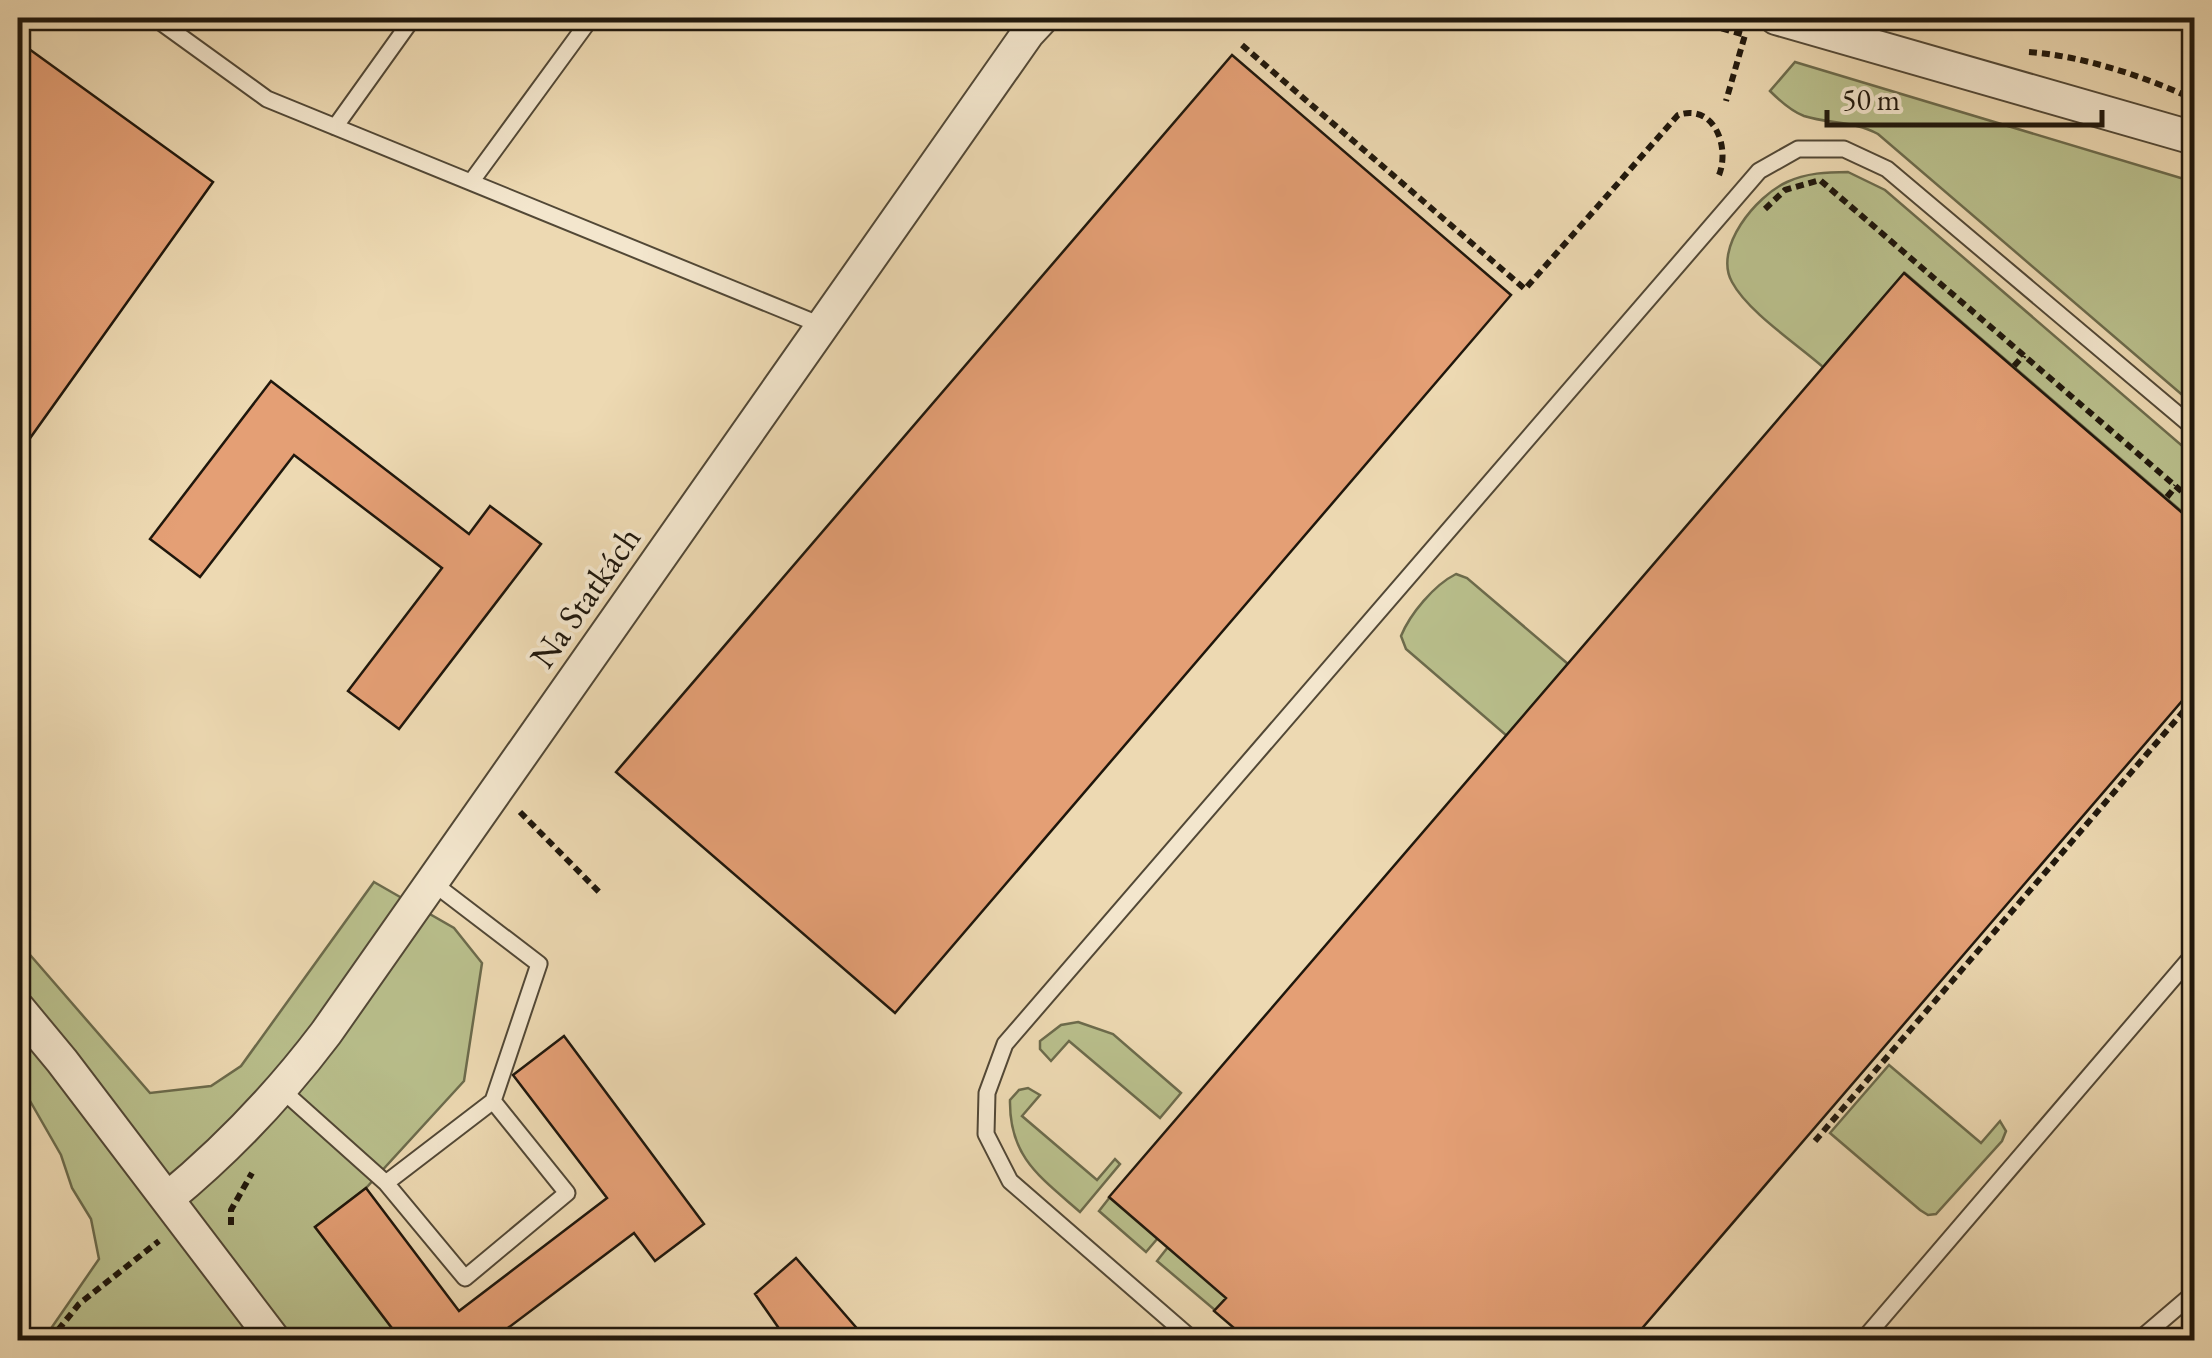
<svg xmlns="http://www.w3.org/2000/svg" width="2212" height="1358" font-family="'EB Garamond',serif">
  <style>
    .green { fill: #b9bf8c; stroke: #6c6b4c; stroke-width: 2.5 }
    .building { fill: #e49f75; stroke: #1f170c; stroke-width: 2.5 }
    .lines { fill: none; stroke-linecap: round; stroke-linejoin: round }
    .lane-casing { stroke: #524836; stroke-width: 19 }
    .street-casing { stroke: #524836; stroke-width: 36 }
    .path { stroke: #1f170c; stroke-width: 6; stroke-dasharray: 8 5; stroke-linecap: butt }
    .lane { stroke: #f3e6cd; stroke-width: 15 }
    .street { stroke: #f3e6cd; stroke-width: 32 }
    .labels { text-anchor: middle; stroke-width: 8; stroke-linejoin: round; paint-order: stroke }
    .street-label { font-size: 35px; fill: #1f170c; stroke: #f3e6cd }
  </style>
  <rect width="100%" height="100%" fill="#edd9b2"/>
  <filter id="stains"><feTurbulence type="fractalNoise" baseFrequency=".002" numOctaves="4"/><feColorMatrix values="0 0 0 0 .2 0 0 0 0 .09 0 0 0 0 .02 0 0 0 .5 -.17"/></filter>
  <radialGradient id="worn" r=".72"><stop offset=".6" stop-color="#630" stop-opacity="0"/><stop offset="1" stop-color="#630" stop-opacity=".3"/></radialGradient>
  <!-- green -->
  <path class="green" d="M1795,62L2194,182V405L1878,134C1855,121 1829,124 1804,116C1791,111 1780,101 1770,91Z
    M1848,172L1885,190L2194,456V522L1905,273L1823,367C1797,344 1748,312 1732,282C1713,248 1756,196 1787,182C1806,173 1827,172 1848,172Z
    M1456,574L1467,578L1568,664L1507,736L1406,649L1401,636C1410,614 1434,585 1456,574Z
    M374,882L454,928L482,963L464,1081L366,1188L315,1227L401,1340H43L99,1259L91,1219L72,1188L61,1155L18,1080V941L150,1093L211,1086L241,1066Z
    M1078,1022L1113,1034L1181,1093L1160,1118L1069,1041L1051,1061L1040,1049V1041L1061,1025Z
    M1889,1065L1981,1143L2000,1121L2006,1131L2002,1141L1936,1214L1928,1215L1920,1210L1830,1133Z
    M1028,1088L1040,1095L1022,1116L1097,1180L1115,1159L1120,1164L1080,1212C1040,1177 1009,1157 1010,1100L1019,1090Z
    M1110,1197L1158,1238L1146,1252L1099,1211Z
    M1168,1247L1227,1297L1216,1311L1157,1261Z"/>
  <!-- building -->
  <path class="building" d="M18,41L213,182L18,455Z
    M1232,55L1511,295L895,1013L616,772Z
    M1904,273L2194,523V687L1632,1340H1248L1214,1311L1226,1298L1109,1197Z
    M271,381L469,534L490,506L541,544L399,729L348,691L442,568L294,455L200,577L150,539Z
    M564,1036L704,1224L655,1261L634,1233L492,1340H401L315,1227L366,1188L459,1311L607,1198L513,1075Z
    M796,1258L867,1340H787L755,1294Z"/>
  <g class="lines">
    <defs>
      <path id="lane" d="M155,18L267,99L823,326
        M335,127L413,18
        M471,182L591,18
        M433,883L539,964L493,1101
        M282,1090L386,1183L465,1278L567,1193L493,1101L386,1183
        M1193,1340L1010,1181L986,1134L987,1093L1005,1044L1759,171L1798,149H1844L1887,169L2194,428
        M1863,1340L2194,954
        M2139,1340L2194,1293"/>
      <path id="street" d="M1776,18L2194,138
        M18,1008L62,1061L274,1340
        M167,1199C228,1149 279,1095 326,1033L1028,33L1042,18"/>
    </defs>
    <!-- lane casing -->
    <use href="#lane" class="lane-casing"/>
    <!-- street casing -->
    <use href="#street" class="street-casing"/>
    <!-- path -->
    <path class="path" d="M1684,18L1745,35L1726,101
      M1242,45L1525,289L1678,115C1715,103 1730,148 1719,175
      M2029,52C2082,56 2140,75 2189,97
      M1765,209L1785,190L1820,180L2194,502
      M2014,366L2024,355
      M2167,497L2176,486
      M520,812L600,893
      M1815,1141L2194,699
      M231,1225V1210L252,1173
      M50,1340L79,1304L159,1241"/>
    <!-- lane -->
    <use href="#lane" class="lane"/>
    <!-- street -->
    <use href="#street" class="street"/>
  </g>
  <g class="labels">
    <!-- street labels -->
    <g class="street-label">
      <text transform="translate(585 597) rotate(-55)" y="12">Na Statkách</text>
    </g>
  </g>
  <!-- margin -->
  <rect width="2212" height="1358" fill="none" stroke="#edd9b2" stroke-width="60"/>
  <rect x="20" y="20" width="2172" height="1318" fill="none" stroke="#1f170c" stroke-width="5"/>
  <rect x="30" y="30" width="2152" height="1298" fill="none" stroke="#1f170c" stroke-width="2.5"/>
  <!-- scale -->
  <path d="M1827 110v15h275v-15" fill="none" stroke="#1f170c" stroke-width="5"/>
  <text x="1842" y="110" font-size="30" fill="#1f170c" stroke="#f3e6cd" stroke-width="8" paint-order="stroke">50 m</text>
  <rect width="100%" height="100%" filter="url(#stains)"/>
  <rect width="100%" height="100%" fill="url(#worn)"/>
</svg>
